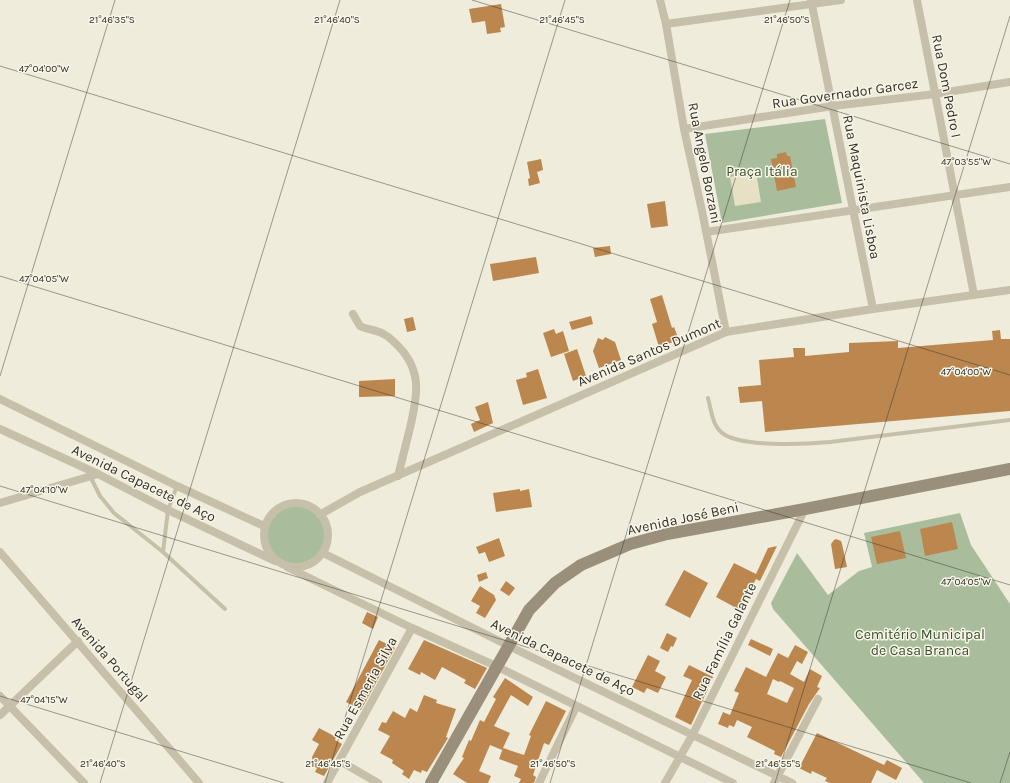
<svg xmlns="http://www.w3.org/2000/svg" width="1010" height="783" font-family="Karla,sans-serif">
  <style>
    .green { fill: #a9bd9d }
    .plaza { fill: #e6e1c4 }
    .building { fill: #bb874e; fill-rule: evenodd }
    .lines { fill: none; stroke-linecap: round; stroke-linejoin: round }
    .lane { stroke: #c6bfa9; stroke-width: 4 }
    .street { stroke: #c6bfa9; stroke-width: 8 }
    .secondary { stroke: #9a8f7a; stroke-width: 12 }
    .ticks { fill: none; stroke: #342f28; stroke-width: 1; stroke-opacity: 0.45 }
    .labels { text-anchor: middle; stroke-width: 3; stroke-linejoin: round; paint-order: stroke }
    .street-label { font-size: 14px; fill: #342f28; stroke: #f7f5e7 }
    .park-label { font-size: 14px; fill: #3a502e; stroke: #f7f5e7 }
    .ticks-label { font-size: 10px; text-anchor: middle; fill: #342f28; stroke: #f7f5e7; stroke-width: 3; stroke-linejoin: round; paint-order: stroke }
  </style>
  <rect width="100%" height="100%" fill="#efecdb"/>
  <!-- green -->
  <path class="green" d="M825,119L842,203L722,223L705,134Z
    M267 535a29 29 0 1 1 58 0a29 29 0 1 1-58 0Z
    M960,513L971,545L1010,604V783H924L773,609L771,603L797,553L828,595L859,571L872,567L864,533Z"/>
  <!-- plaza -->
  <path class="plaza" d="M756,172L761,202L735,206L730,177Z"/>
  <!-- building -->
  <path class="building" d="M501,4L505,27L500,28L501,32L487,34L485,21L472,23L469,9Z
    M786,152L787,156H790L796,187L777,191L771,159L777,158V154Z
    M541,159L543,170L537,172L540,183L529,186L528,179L530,178L527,162Z
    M665,201L668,226L651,228L647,204Z
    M610,246L611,254L595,257L593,248Z
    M536,257L539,273L493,281L490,264Z
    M662,295L672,328L674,327L679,340L659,347L652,324L657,322L650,299Z
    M591,316L593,324L572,330L569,322Z
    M413,317L416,330L407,332L404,319Z
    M554,329L556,334L563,331L569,351L551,357L543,333Z
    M1000,330L1001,339H1010V411L765,432L762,401L740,403L738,387L761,385L759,360L794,357L793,348H805V356L849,352V343L898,341V348L993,340L992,331Z
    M605,337L615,342L621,360L599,368L593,351L598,338L603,340Z
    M577,349L586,376L573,381L564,354Z
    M538,369L547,398L523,405L516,380L527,377L526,373Z
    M395,379V396L359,397V381Z
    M488,402L493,423L474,432L471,424L480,420L475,407Z
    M520,489V491L529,489L532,507L496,512L493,493Z
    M952,522L958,549L925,556L920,529Z
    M900,531L906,558L877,564L871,537Z
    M499,538L505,556L489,562L485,552L479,554L476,547Z
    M836,539L841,541L842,544L847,567L835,569L831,544L834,540Z
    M777,546L760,581L756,579L740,610L716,597L734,563L756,574L768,548Z
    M684,570L708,583L690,618L665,605Z
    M486,572L488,578L479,582L477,575Z
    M506,581L515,588L509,596L500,590Z
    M480,586L494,595L496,600L485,618L476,613L480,606L471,601Z
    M367,612L378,617L373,629L362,623Z
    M667,633L677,638L673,647L671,646L668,652L660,648Z
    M751,639L773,649L770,656L748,645Z
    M379,640L395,648L361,710L346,702Z
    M424,640L487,668L475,689L464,683L466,680L442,667L435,680L421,672L420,675L408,669Z
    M795,645L808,652L802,664L797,661L790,674L804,682L810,669L822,676L817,687L820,688L809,704L781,757L774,754L775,751L747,737L752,727L737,720L734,727L729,725L728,728L718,724L723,712L730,715L739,693L734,691L746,667L766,677L778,653L788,658ZM773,679L779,682L780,681L794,688L787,703L767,694Z
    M648,655L660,661L655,671L666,677L658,693L647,688L644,693L632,687Z
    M689,665L713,677L707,689H708L691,725L675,717L692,680L683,676Z
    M505,678L533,697L528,706L511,695L494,726L510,733L502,750L490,745L479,771L491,776L488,783H467L453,774L464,758L462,757L469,740L471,741L480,720L484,722L496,699L493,697Z
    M424,695L437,700L436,703L456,709L446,737L448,738L427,772L422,770L421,773L414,770L409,779L402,774L404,771L392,763L393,760L380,753L390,736L378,730L382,722L386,723L393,711L405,718L410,708L417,712Z
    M546,701L566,711L549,745L544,743L533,775L536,777L534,783H519L521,779L514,776L518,766L499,759L503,748L524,755L531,736L529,735Z
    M319,728L336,737L335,740L342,744L324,776L315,772L317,768L313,766L312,757L319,744L312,740Z
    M817,733L884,765L887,760L902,768L896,780L877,770L871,783H830L825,781L827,778L812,771L811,774L799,768Z"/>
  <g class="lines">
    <!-- lane -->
    <path class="lane" d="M708,398C711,409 712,424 721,432C738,448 807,444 830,442L1010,420
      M90,476L100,496L114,513L163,552L225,609
      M163,552L168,510L177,486"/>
    <!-- street -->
    <path class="street" d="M660,0L666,24L684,129L702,211L726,332
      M811,0L873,309
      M917,0L974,295
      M666,24L841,0
      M684,129L833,106L935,94L1010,82
      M706,232L1010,187
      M353,314L360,326C368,330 378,330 385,335C391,338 395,343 399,347C423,372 417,397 410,428C406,444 402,460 398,476
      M0,399L177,486L264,526
      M0,429L98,474L168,510L275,561
      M264 535a32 32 0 1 1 64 0a32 32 0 1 1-64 0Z
      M0,503L98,474
      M321,514L360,492L726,332L873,309L1010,290
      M0,552L199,783
      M323,553L509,646L792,783
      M287,567L412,628L498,667L733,783
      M0,696L84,783
      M0,715L78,641
      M340,761L378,783
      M327,783L412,628
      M539,783L576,707
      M665,783L693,734L805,509
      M774,783L818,699"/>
    <!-- secondary -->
    <path class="secondary" d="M431,783L529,610L555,583L581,565L630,544L667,534L805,509L1010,469"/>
  </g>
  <!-- ticks -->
  <path class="ticks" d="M472,0L1010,164M0,66L1010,375M0,276L1010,585M0,376L115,0M0,486L971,783M0,696L284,783M100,783L340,0M325,783L565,0M550,783L790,0M775,783L1010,16M1000,783L1010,752"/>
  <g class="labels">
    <!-- street labels -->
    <g class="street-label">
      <text transform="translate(947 86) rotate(79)" y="5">Rua Dom Pedro I</text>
      <text transform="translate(845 93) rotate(-8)" y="5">Rua Governador Garcez</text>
      <text transform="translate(705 163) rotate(79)" y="5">Rua Angelo Borzani</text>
      <text transform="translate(862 187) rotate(79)" y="5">Rua Maquinista Lisboa</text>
      <text transform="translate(649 352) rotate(-23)" y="5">Avenida Santos Dumont</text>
      <text transform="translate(144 483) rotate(26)" y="5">Avenida Capacete de Aço</text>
      <text transform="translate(683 518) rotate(-12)" y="5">Avenida José Beni</text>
      <text transform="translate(724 641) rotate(-64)" y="5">Rua Família Galante</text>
      <text transform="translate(563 657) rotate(26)" y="5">Avenida Capacete de Aço</text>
      <text transform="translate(110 659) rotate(49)" y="5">Avenida Portugal</text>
      <text transform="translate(365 688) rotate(-61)" y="5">Rua Esmeria Silva</text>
    </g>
    <!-- park labels -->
    <g class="park-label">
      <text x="762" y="176">Praça Itália</text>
      <text x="920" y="639">Cemitério Municipal<tspan x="920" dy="16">de Casa Branca</tspan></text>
    </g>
  </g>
  <g class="ticks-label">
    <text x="112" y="23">21°46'35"S</text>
    <text x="337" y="23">21°46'40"S</text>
    <text x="562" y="23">21°46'45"S</text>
    <text x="787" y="23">21°46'50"S</text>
    <text x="44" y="72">47°04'00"W</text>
    <text x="966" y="165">47°03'55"W</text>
    <text x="44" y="282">47°04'05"W</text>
    <text x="966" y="375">47°04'00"W</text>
    <text x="44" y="493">47°04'10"W</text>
    <text x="966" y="585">47°04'05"W</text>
    <text x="44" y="703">47°04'15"W</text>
    <text x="103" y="767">21°46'40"S</text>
    <text x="328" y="767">21°46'45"S</text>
    <text x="553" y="767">21°46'50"S</text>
    <text x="778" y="767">21°46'55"S</text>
  </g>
</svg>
